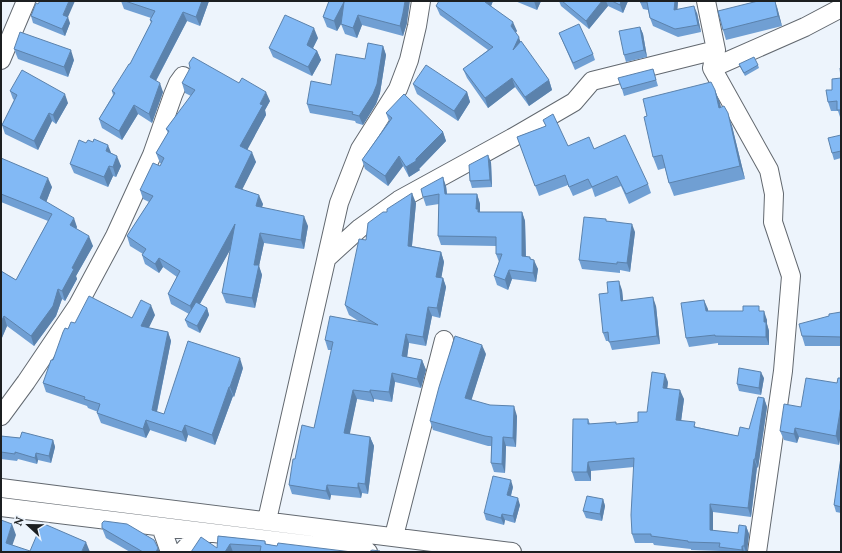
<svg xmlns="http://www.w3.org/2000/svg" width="842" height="553" font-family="Lora,serif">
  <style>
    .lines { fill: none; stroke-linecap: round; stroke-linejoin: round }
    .minor-casing { stroke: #62686f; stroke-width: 20 }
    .minor { stroke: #fff; stroke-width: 18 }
    .wall { fill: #709fd3 }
    .shaded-wall { fill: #5b82ac }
    .building { fill: #82b9f5; stroke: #5b82ac }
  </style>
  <rect width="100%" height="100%" fill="#edf4fc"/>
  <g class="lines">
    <defs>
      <path id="minor" d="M706,1L716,50L712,68L769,170L774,194L773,222L791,276L783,371L757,552
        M1,60L26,1
        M712,68L805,27L841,8
        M327,258L360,228L399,200L512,138L574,102L592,81L716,50
        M1,416L26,382L78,305L115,236L152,155L173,95L178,83L183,76
        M1,488C171,510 341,529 512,552
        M1,507L368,552
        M267,520L339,203L360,149L398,89L409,60L417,26L421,1
        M161,527L170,552
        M394,536L444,340
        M182,552L201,532"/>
    </defs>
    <!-- minor casing -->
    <use href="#minor" class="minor-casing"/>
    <!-- minor -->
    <use href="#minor" class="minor"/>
  </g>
  <!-- wall -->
  <path class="wall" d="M121,1H209L200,26L187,21L156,81L163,92L152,123L138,114L122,140L102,128L99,119L113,95L112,91L130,64L151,23L150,20L151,18L124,9Z
    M329,1L407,23L403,36L362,25L357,38L345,34L341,24L337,31L327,27L323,17Z
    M493,1L491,6L517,31L515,33L520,42L549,80L552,90L529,106L515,87L488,108L467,78L463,69L488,50L440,15L436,6Z
    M515,1H541L537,10Z
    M559,1H628L623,13L608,6L589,29L561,6Z
    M678,1L677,9L697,13L701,32L678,37L653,26L650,18L648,10L643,9L640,2Z
    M777,7L782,26L726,40L723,30Z
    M31,16L70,23L65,36L33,23Z
    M640,27L643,34L647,57L626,62L624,55Z
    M559,33L593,54L595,60L575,70Z
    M318,38L313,48L317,51L321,60L312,76L273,57L269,48Z
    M383,46L386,55L380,93L376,104L363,125L356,123L355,121L310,113L307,104Z
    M14,49L74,60L68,77L18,59Z
    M739,64L758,65L759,68L745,76L740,67Z
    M841,68V120L838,111H831L828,102L832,90L841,78Z
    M653,69L658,86L624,96L622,89Z
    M182,83L270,101L265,110L266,115L247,149L256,162L242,189L263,204L262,207L308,226L304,249L264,243L259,266L262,275L255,308L226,303L222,293L231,248L200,304L207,308L209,315L200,333L188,327L185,320L189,314L171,304L168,294L177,277L163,267L159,273L145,264L142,255L143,254L130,246L127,236L149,202L143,199L140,190L160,166L162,164L160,163L156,153L168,133L166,129L191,96L185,93Z
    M413,84L467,92L470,102L458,121L417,94Z
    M715,90L721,107L732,126L745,179L674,196L669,183L665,168L658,170L653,157Z
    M10,91L68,103L56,124L52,121L38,150L5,134L2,125L14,100L13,99Z
    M386,113L443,132L446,141L419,169L420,170L409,177L403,166L388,186L365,169L362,160L389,121Z
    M543,120L568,146L594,149L648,184L651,193L629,204L621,186L595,197L592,188L573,196L568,185L539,196L517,137L546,126Z
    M841,135V158L834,160L832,153Z
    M112,153L121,166L116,177L113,176L108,187L74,173L70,164Z
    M1,158L52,187L46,202L77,227L76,229L93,246L76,276L77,279L65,301L62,299L56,316L34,346L7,326L1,340V271L16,280L48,221L1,202Z
    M491,162L492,187L472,188L470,181Z
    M446,186L447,194H477L480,204V212H522L525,221L526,256L531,259L538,269L536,282L512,279L508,290L497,285L494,276L499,262L496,254V246L441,245L438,236L439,204L426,206L423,197Z
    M416,203L412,246L441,252L444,262L441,278H443L446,287L440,318L432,316L426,346L409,343L407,357L422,360L426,370L421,388L395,382L392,402L374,399V402L357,399L349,434L370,437L374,446L368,494L362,493L361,498L331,495L330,500L292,494L289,485L295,459L314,428L332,350H328L325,340L360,322L349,315L345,305L366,240L387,212Z
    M606,219V221L635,232L630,272L620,270V273L582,269L579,260Z
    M622,290L623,301L656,306L660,344L612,350L609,341H606L603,333L608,293Z
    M708,309V311H761L767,320V324L769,331V345H718V343L689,347L686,338Z
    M841,312V346H805L802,336L829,316Z
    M155,315L148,328L168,332L171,341L157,412L164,414L243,368L234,397L233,396L215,445L188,435L186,442L150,430L146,438L101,423L97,413L98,412L88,408L87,406L46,392L43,383L53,360L75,323L132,318Z
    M486,354L471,400L517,416L516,447L506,446L505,473L494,472L491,463V446H488L433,430L430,421Z
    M764,378L761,395L739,391L737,384Z
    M841,378V434L839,445L799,437L797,443L784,440L780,431L801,407L837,383Z
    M668,382L667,389L684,399L681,421L697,427L738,436L749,429L764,398L767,407L758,468L757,467L751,517L713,512V531L738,533L746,526L749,534L747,552H721V551L691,550V549L654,545L653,543H635L632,534L634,467L591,471V481H575L572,472L588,419L590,424H617L638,422L647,412Z
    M1,436L20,438L53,440L55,447L51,463L38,460L37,464L18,459L17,461L1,459Z
    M841,457V513L836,512L834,505Z
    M513,487L511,496L520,505L515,523L505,520L504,525L486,520L484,513Z
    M603,499L605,506L602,521L586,518L583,511Z
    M102,528L160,552H130L106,538Z
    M218,536L265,541L266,544L277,546L352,552H191L217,548Z"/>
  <!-- shaded-wall -->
  <path class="shaded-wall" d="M69,1H75L68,17L70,23L65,36L62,29L63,15Z
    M202,1H209L200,26L196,17Z
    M405,1H410L407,23L403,36L400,26Z
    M486,1H493L489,11L485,2Z
    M534,1H541L537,10Z
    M602,1H606L608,6L589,29L586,21Z
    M621,1H628L623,13L620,5Z
    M675,1H678L677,17L674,10Z
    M775,1L777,7L782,26L778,16Z
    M344,2L348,12L337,31L334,21Z
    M694,6L697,13L701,32L698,25Z
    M183,12L187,21L153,86L150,77Z
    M358,15L362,25L357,38L353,28Z
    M513,22L517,31L514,35L511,26Z
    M640,27L643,34L647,57L644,50Z
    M314,28L318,38L310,54L307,45Z
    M519,37L522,47L513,50Z
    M383,46L386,55L380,93L376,104L363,125L359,116Z
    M71,50L74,60L68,77L64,67Z
    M317,51L321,60L312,76L308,67Z
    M512,78L515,87L488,108L485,98Z
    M549,80L552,90L529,106L525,97Z
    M160,83L163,92L152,123L149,114Z
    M715,90L720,103L724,121L719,108Z
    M266,92L270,101L265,110L266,115L244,156L240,146L260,104Z
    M467,92L470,102L458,121L454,111Z
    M65,94L68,103L56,124L53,115Z
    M134,105L138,114L122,140L119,131Z
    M49,113L52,121L38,150L34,141Z
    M728,113L732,126L745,179L740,166Z
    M443,132L446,141L419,169L420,170L409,177L406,167L416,159Z
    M108,145L112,155L106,151Z
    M252,152L256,162L239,196L235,187Z
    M488,155L491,162L492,187L490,180Z
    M117,156L121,166L116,177L113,167Z
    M399,156L403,166L388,186L385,176Z
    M109,166L113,176L108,187L104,177Z
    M443,177L446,186L448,203L445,194Z
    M48,178L52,187L44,208L40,198Z
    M412,193L416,203L411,255L408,246Z
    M477,194L480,204V213L481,218L476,209Z
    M259,195L263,204L259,216L256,206Z
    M522,212L525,221L526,265L522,256Z
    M304,216L308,226L304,249L301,240Z
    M74,218L77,227L73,235L70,225Z
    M235,224L239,234L193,316L190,306Z
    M632,224L635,232L630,272L627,263Z
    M260,233L264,243L259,266L262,275L255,308L252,298L254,265Z
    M89,236L93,246L76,276L77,279L65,301L62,291L72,268Z
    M441,252L444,262L440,286L436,277Z
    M159,258L163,267L159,273L155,264Z
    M534,260L538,269L536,282L533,273Z
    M509,270L512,279L508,290L505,280Z
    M443,278L446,287L440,318L437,308Z
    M619,281L622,290L624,309L621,301Z
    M58,289L62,299L56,316L34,346L31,336Z
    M653,297L656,306L660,344L657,336Z
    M704,300L708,309L709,320L706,311Z
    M151,305L155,315L145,336L141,326Z
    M428,307L432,316L426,346L423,337Z
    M207,308L209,315L200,333L197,326Z
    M764,311L767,320V324L769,331V345L766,337L764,322Z
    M4,316L7,326L1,340V322Z
    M168,332L171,341L155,420L152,410Z
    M406,334L409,343L406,365L402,356Z
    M482,345L486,354L469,408L465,398Z
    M240,358L243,368L234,397L230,387Z
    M422,360L426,370L421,388L417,379Z
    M761,372L764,378L761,395L759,388Z
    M392,373L395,382L392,402L389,392Z
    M665,374L668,382L666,397L663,388Z
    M229,387L233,396L215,445L212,435Z
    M353,390L357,399L348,443L344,433Z
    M370,390L374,399V402L370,392Z
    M680,390L684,399L680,429L676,420Z
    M764,398L767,407L758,468L755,459Z
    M514,406L517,416L516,447L513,438Z
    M841,406V434L839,445L836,436Z
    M146,420L150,430L146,438L143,429Z
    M185,425L188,435L186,442L182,432Z
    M795,428L799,437L797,443L794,434Z
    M370,437L374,446L368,494L365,484Z
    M503,437L506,446L505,473L502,464Z
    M53,440L55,447L51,463L49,456Z
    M36,453L38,460L37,464L35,458Z
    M754,459L757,467L751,517L748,508Z
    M588,462L591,471V481L587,472Z
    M511,480L513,487L509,502L507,495Z
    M358,483L362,493L361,498L358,488Z
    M327,485L331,495L330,500L326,491Z
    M518,498L520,505L515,523L513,516Z
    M603,499L605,506L602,521L600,514Z
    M710,504L713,512V539L710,530Z
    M502,514L505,520L504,525L501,518Z
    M12,524L16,535L10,552L6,543Z
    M746,526L749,534L747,552H746L744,546Z
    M86,542L90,552H82V551Z
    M230,544L233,552H225Z
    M742,546L744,552H743L742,550Z
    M158,548L160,552H156Z"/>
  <!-- building -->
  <path class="building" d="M40,1H69L63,15L68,17L62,29L31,16L36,3L38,4Z
    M125,1H202L196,17L183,12L150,77L160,83L149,114L134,105L119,131L99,119L115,93L112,91L129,64H130L152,21L150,20L155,11Z
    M329,1H405L403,13L400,26L358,15L353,28L341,24L344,2L334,21L323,17Z
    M439,1H486L485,2L513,22L511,26L519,37L513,50L521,41L549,80L525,97L512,78L485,98L463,69L493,47L436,6Z
    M562,1H602L586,21Z
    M612,1H621L620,5Z
    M641,1H675L674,10L694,6L698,25L675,29L650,18L647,2H640Z
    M758,1H775L778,16L723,30L718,11Z
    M285,15L314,28L307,45L317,51L308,67L269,48Z
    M579,24L593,54L573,63L559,33Z
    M640,27L644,50L624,55L619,31Z
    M20,32L71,50L64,67L14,49Z
    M368,43L383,46L377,84L373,94L359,116L352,114L353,112L307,104L311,81L331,85L336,54L365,59Z
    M193,57L239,83L242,78L266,92L260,104L263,105L240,146L252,152L235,187L259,195L256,206L304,216L301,240L260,233L254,265H259L252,298L222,293L235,224L190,306L168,294L180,271L159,258L155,264L142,255L146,249L127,236L153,196L140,190L153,163L160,166L164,158L156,153L169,131L166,129L195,90L182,83L188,72L190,68L189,63Z
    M754,57L758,65L744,73L739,64Z
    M426,65L467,92L454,111L413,84Z
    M840,68H841V110H837V101L828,102L826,90H832V79L841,78Z
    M653,69L656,80L622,89L618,78Z
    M22,70L65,94L53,115L49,113L34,141L2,125L17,95L10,91Z
    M711,82L715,90L719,108L724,106L728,113L740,166L669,183L662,155L653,157L644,117L647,116L643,99Z
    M404,94L443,132L416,159V161L406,167L399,156L385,176L362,160L392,118L386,113Z
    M553,114L568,146L589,137L594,149L625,135L648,184L626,194L617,176L592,187L588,179L569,187L565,175L535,186L517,137L546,126L543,120Z
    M841,135V151L832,153L828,138Z
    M94,139L108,145L106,151L117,156L113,167L109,166L104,177L70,164L79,140L86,143L88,140L93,142Z
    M488,155L490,180L470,181L469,165Z
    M1,158L48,178L40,198L74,218L70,225L89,236L72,268L74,269L62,291L58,289L53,306L31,336L4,316L1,322V271L16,280L52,214L1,194Z
    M443,177L445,194H477L476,209H478V212H522V256L530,257V259L534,260L533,273L509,270L505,280L494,276L502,254H496V237L438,236L439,194L423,197L421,189Z
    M412,193L408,246L441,252L436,277L443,278L437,308L428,307L423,337L406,334L402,356L422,360L417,379L392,373L389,392L370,390V392L353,390L344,433L370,437L365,484L358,483V488L327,485L326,491L289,485L293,459H295L302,425L314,428L333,342L325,340L330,316L378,325L345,305L359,239L366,240L368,223L383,212H387V209Z
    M584,217L606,219V221L632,224L627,263L617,262V264L579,260Z
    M619,281L621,301L653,297L657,336L609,342L608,332L603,333L599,294L608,293L607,282Z
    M89,296L132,318L141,300L151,305L141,326L168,332L152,410L164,414L188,341L240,358L230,387H229L212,435L185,425L182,432L146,420L143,429L97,413L100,404L84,399L85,397L43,383L51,360H53L63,332L65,328L68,329L71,322L75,323Z
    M704,300L706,311H743V306H759V311H764V322H766V337L715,336V335L686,338L681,303Z
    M196,302L207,308L197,326L185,320Z
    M841,312V337L802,336L799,324L829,316V314Z
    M455,336L482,345L465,398L490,405L514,406L513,438L503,437L502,464L491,463L492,437L485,436L430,421L439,387Z
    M739,368L761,372L759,388L737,384Z
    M652,372L665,374L663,388L680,390L676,420L695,422L694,427L738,436L740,427L749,429L758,397L764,398L755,459H754L748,508L710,504V530L738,533L739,525L746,526L744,546H742V550L719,547L720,543L688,542V541L651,536V534H632L631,515L634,458L588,462L587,472H572L573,419H588V424L616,422V424L638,422V412H647Z
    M806,378L837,383L838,378H841V406L836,436L795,428L794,434L780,431L784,404L801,407Z
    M22,432L53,440L49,456L36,453L35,458L15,452V454L1,452V436L20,438Z
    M841,457V507L834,505Z
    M493,476L511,480L507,495L518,498L513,516L502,514L501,518L484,513Z
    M587,496L603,499L600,514L583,511Z
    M1,520L12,524L6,543L30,551L42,523L86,542L82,551L83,552H1Z
    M104,521L127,524L154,540L158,548L156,552H143L102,528V523Z
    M218,536L265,541V544L277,546L278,543L352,552H260L261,546L230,544L225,552H191L201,537L217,548Z
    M372,550L380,551V552H369Z"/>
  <!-- border -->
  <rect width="842" height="553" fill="none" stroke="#1c1f21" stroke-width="4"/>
  <!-- north arrow -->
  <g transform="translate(28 525) rotate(292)" stroke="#edf4fc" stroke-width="3" paint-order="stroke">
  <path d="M0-3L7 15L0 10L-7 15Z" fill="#1c1f21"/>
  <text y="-6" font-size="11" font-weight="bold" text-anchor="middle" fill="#1c1f21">N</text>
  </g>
</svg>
